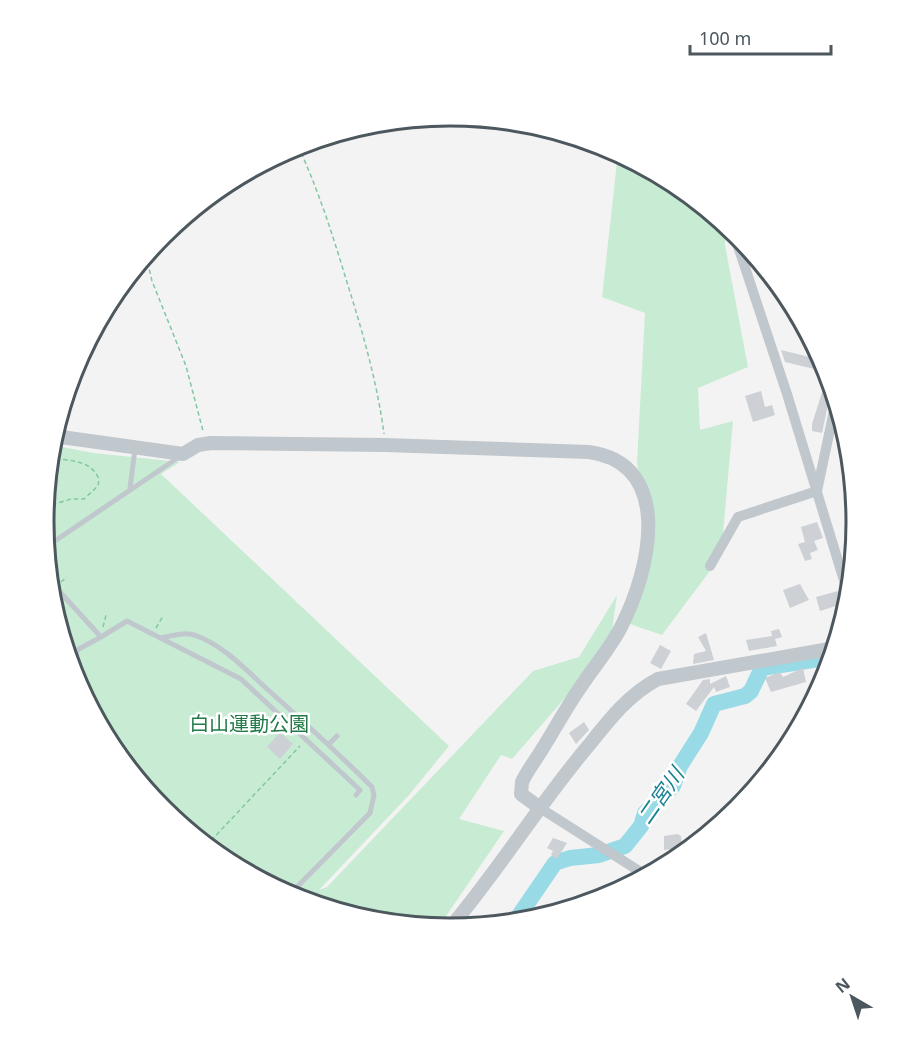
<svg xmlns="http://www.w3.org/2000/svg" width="900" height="1045" font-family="'Noto Sans','Noto Sans JP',sans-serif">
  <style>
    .green { fill: #c7ecd3 }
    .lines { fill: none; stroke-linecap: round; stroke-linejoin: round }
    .river { stroke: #98dae5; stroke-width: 16 }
    .building { fill: #cdd0d4 }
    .path { stroke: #82c7a0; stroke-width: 1.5; stroke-dasharray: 4.5 3; stroke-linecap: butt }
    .service { stroke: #c0c7cd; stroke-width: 5 }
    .minor { stroke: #c0c7cd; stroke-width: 10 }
    .tertiary { stroke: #c0c7cd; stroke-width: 14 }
    .labels { text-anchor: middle; stroke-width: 5; stroke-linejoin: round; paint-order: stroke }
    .park-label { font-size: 20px; fill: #217a48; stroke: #fff }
    .water-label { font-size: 21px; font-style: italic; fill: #1a8294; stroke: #fff }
    .rim { fill: none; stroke: #4c575e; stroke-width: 3 }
  </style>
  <rect width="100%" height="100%" fill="#f4f3f3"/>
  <!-- green -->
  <path class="green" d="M618,153L676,185L726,226L725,245L748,367L698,388L700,430L733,421L721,556L662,635L627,623L648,539L637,462L645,313L602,297Z
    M51,445L94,453L180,462L161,474L449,746L409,795L319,890L327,887L533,671L579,657L617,595L610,646L512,759L501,755L459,819L504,831L438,928C415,926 392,926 370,921C209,887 87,762 52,603C40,550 46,497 51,445Z"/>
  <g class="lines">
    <!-- river -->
    <path class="river" d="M514,923L555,863L570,858L599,855L625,846L641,826L645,813L673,786L680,766L701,733L714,704L745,696L751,691L762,668L832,657"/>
  </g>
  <!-- building -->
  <path class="building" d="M781,350L822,360L827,372L785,362Z
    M823,389L831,390L822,433L812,431V424Z
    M761,391L765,407L772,405L775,415L753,422L745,396Z
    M817,522L823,538L814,541L818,550L810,553L812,559L805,561L798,544L805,542L801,527Z
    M800,584L809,600L790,608L783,590Z
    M838,591L842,604L820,611L816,597Z
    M779,629L782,637L775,639L777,646L749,651L746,640L772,636L771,631Z
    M706,633L714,660L693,664L694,654L706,651L698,637Z
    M660,645L671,651L661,669L650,663Z
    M803,668L806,682L771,692L765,678L780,672L783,677Z
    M726,676L730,687L716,692L714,687L696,711L686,704L703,680L710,679V684Z
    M584,722L589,730L576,744L569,733Z
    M280,732L293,744L280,759L267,747Z
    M678,834L681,836L682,848L664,850V836Z
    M553,838L567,843L557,859L551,855L553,851L547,848Z"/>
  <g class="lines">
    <!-- path -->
    <path class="path" d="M298,146C318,189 332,233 346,279C362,330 377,381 384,434
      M146,255L152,281L186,366L203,431
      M45,507L71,499H84L98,486L99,479C90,459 70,461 50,458
      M61,582L67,577
      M103,627L106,615
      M156,628L163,616
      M206,846L300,746"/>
    <!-- service -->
    <path class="service" d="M130,488L135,449
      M46,547L179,457
      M49,580L101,637L77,650L68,658
      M52,605L61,593
      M101,637L127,621L241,679L360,790L356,795
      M160,638C172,636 185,631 197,636C224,646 246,670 267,689C303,721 338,753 372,787L374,795L370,813L289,895
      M74,675L77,650
      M329,744L337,736"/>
    <!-- minor -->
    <path class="minor" d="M733,231L787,394L849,597
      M817,491L836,401
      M710,566L738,517L817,491
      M540,808L647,876
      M646,875L682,855"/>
    <!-- tertiary -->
    <path class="tertiary" d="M54,436L183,454L198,445L211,443L385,445L589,452C675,464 650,570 622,625C612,646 595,665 582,685C567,706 555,729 541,751C535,761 527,771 522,782L521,794L540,808
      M449,929C499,870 539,804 589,745C609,720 629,694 658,679L835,648"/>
  </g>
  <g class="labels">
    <!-- park labels -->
    <g class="park-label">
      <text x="249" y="731">白山運動公園</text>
    </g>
    <!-- water labels -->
    <g class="water-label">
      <text transform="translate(661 796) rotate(-55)" y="7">二宮川</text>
    </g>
  </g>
  <!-- crop -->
  <path d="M0 0H900V1045H0ZM54 522a396 396 0 1 1 792 0a396 396 0 1 1-792 0Z" fill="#fff" fill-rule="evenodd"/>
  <path class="rim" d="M54 522a396 396 0 1 1 792 0a396 396 0 1 1-792 0Z"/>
  <!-- north arrow -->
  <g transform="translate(852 997) rotate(321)" stroke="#ffffff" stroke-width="4.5" paint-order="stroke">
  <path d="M0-4.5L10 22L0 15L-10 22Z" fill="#4c575e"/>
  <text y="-9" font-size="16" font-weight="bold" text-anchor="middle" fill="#4c575e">N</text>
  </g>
  <!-- scale -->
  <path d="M690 45v9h141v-9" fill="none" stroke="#4c575e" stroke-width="3"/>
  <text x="699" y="45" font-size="18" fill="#4c575e" stroke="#ffffff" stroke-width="4.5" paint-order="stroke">100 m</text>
</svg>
